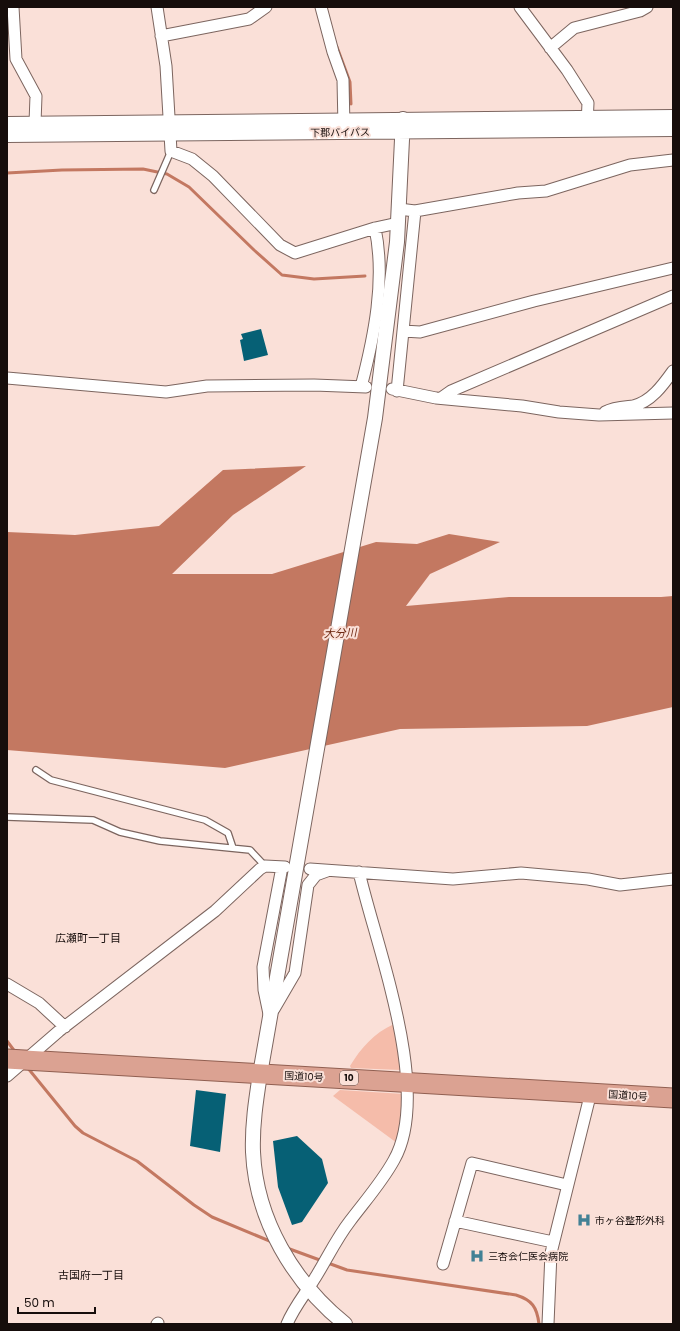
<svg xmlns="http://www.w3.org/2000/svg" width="680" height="1331" font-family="Poppins,'Noto Sans JP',sans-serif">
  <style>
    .green { fill: #f5bcaa }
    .water { fill: #c37861 }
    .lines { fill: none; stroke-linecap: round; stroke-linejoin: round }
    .stream { stroke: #c37861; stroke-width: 3 }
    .building { fill: #066075 }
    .service-casing { stroke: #7c655f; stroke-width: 8 }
    .minor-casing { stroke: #7c655f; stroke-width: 13 }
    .tertiary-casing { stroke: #7c655f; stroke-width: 16 }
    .trunk-casing { stroke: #905f51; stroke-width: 21 }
    .service { stroke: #fff; stroke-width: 5.5 }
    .minor { stroke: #fff; stroke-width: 11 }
    .tertiary { stroke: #fff; stroke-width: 14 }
    .trunk { stroke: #dba292; stroke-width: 19 }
    .labels { text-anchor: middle; stroke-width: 4; stroke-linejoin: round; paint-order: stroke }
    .shield { fill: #fae0d8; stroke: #5a4c48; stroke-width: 1 }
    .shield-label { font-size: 9px; font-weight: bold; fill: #160d0b }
    .street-label { font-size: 10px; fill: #160d0b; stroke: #fae0d8 }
    .poi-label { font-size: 10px; fill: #160d0b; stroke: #fae0d8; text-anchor: start }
    .water-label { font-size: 11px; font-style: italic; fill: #6e2812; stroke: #fae0d8 }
    .neighbourhood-label { font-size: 11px; fill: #160d0b; stroke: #fae0d8 }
  </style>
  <rect width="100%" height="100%" fill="#fae0d8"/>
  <!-- green -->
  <path class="green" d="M394,1024L401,1070L351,1068L350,1066C361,1048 374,1033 394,1024Z
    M340,1090L404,1094L397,1143L333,1096Z"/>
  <!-- water -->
  <path class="water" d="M306,466L233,515L172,574H272L376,542L417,544L449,534L500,542L430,574L406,606L509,597H661L673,596V707L587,726L400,729L225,768L7,750V532L75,535L159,526L223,470Z"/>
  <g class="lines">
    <!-- stream -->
    <path class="stream" d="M337,47L350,82L351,104
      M7,173L62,170L143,169L167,174L189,187L254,250L282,275L314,279L365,276
      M7,1041L16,1053
      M27,1067L75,1126L83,1133L137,1161L194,1205L212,1217L272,1242
      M287,1248L347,1270L516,1295C532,1300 537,1307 539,1324"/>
  </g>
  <!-- building -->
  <path class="building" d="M261,329L268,355L244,361L240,340L243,339L241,334Z
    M196,1090L226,1094L220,1152L190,1146Z
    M297,1136L322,1159L328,1183L302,1222L292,1225L278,1187L273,1141Z"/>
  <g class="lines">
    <defs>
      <path id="service" d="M154,190L171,151
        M36,770L51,780L205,820L228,833L233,848
        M7,817L93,820L120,832L160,841L250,850L265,866"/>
      <path id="minor" d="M13,7L16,59L36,96L35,123
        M157,7L166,66L171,151L192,159L213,176L280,245L295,253L375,228L398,223
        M321,7L333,52L343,80L344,127
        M520,7L567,70L588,103L587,124
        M161,36L249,19L266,7
        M550,48L574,28L640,11L647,7
        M415,211L518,193L546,191L630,165L673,160
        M403,331L420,332L534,301L673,268
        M7,378L166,392L207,386L314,385L366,387
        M361,387C374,337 386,280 375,228
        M392,389L436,398L522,406L559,412L599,415L673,413
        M397,391L415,211L399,209
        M441,398L451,391L673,296
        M605,412C614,407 623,407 633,406C651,402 663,385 673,371
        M310,869L453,879L521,873L588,879L620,885L673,879
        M7,984L39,1003L65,1027
        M274,1009L295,973L308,885L316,875L327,871
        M269,1014L264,990L263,967L282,867
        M7,1076L59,1031L215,911L260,869L265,866L285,867
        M455,1221L553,1242
        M443,1264L472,1163L567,1185
        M157,1324L158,1323
        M287,1324C294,1307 306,1293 315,1278C327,1259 336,1239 350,1221C365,1201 382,1182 394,1160C433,1091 376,946 359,872
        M548,1324L551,1253L591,1092"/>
      <path id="tertiary" d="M7,124L673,117
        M7,135L673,129
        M345,1324C294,1283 256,1220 253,1152C252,1126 256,1100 260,1074L375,418L397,242L403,119"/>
      <path id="trunk" d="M7,1059L673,1098"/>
    </defs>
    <!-- service casing -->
    <use href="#service" class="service-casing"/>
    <!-- minor casing -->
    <use href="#minor" class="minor-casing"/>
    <!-- tertiary casing -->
    <use href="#tertiary" class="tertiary-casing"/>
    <!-- trunk casing -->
    <use href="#trunk" class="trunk-casing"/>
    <!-- service -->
    <use href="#service" class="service"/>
    <!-- minor -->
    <use href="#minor" class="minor"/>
    <!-- tertiary -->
    <use href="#tertiary" class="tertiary"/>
    <!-- trunk -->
    <use href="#trunk" class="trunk"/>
  </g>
  <!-- icons -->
  <defs>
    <symbol id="hospital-bare" viewBox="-9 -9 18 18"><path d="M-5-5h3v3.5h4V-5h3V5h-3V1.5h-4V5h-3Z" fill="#428195" stroke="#fae0d8" stroke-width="2.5" paint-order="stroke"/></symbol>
  </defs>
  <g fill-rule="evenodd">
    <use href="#hospital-bare" x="574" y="1210" width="20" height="20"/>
    <use href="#hospital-bare" x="467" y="1246" width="20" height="20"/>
  </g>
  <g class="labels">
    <!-- shield labels -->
    <rect class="shield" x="340" y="1071" width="18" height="14" rx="3"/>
    <g class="shield-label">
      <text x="349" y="1081">10</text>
    </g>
    <!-- street labels -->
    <g class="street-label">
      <text transform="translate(340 132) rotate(-1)" y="4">下郡バイパス</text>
      <text transform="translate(304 1076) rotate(3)" y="4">国道10号</text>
      <text transform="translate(628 1095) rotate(4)" y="4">国道10号</text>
    </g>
    <!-- poi labels -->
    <g class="poi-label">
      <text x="595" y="1224">市ヶ谷整形外科</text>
      <text x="488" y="1260">三杏会仁医会病院</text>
    </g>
    <!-- water labels -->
    <g class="water-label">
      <text transform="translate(340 633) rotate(-2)" y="4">大分川</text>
    </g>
    <!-- neighbourhood labels -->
    <g class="neighbourhood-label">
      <text x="88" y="942">広瀬町一丁目</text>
      <text x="91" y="1279">古国府一丁目</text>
    </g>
  </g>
  <!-- border -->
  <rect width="680" height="1331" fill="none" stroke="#160d0b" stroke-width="16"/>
  <!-- scale -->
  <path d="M18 1307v6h77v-6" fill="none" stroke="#160d0b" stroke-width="2"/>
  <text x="24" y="1307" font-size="12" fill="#160d0b" stroke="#fae0d8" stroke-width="3" paint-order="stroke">50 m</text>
</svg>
